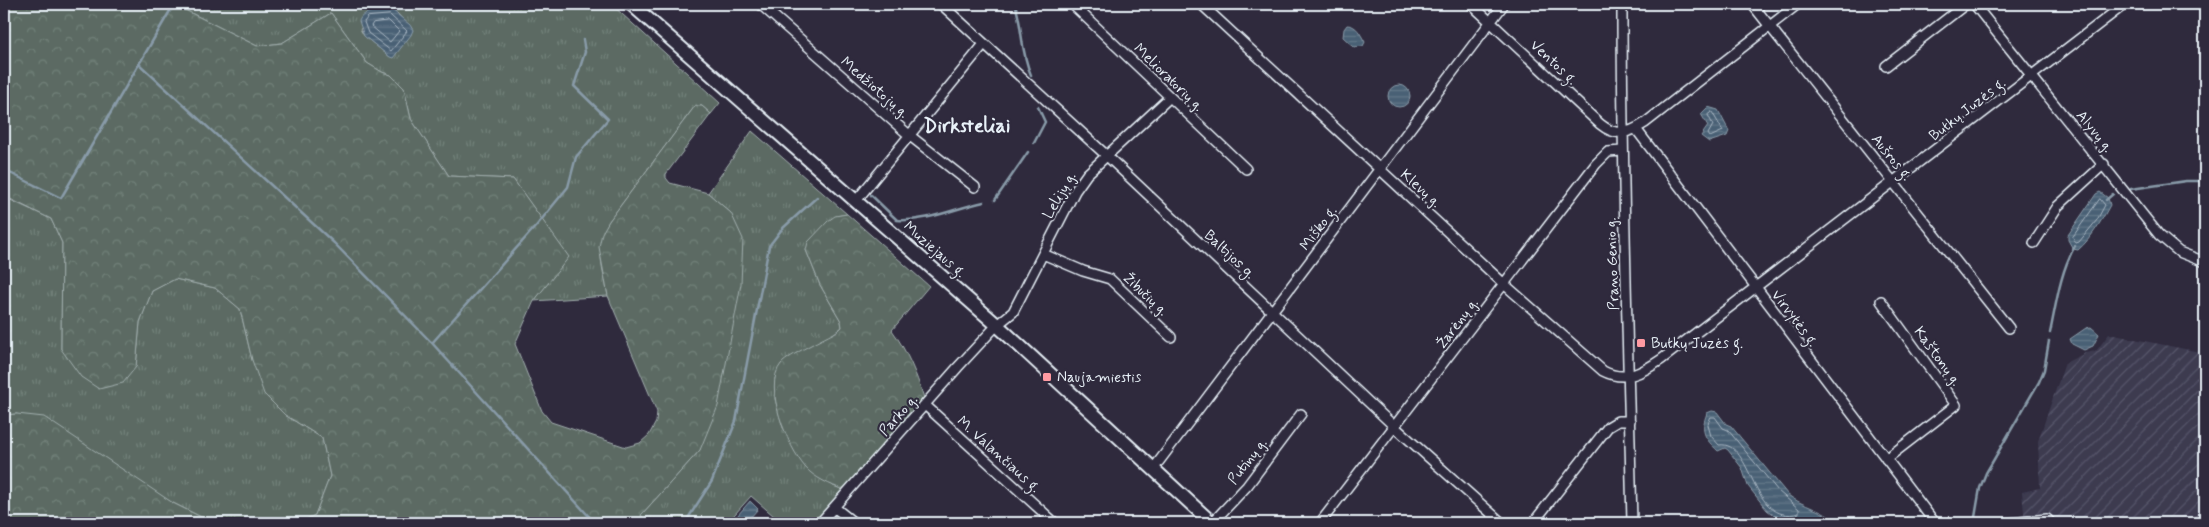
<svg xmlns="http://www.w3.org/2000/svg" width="2209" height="527" font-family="Mynerve,sans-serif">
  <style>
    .industrial { fill: url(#industrial-furrows) }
    .grass { fill: url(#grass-tufts); stroke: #a2aeae; fill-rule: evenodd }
    .forest { fill: url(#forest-crowns); stroke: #a2aeae }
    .water { fill: url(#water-rules); stroke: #899ba9 }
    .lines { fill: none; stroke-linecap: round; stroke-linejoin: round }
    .shore { stroke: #a9b7c4; stroke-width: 1 }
    .stream { stroke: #899ba9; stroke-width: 2.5 }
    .street-casing { stroke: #e8f1f8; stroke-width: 12 }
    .secondary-casing { stroke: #e8f1f8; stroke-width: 16 }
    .street { stroke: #2f2a3d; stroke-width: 9 }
    .secondary { stroke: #2f2a3d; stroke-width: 12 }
    .poi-dot { fill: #ff9aa2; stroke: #2f2a3d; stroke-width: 2 }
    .labels { text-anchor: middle; stroke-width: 4.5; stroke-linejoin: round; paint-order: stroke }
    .street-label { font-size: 15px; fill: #e8f1f8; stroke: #2f2a3d }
    .poi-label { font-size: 15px; fill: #e8f1f8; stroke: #2f2a3d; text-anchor: start }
    .district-label { font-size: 20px; font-weight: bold; fill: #e8f1f8; stroke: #2f2a3d }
  </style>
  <defs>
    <pattern id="industrial-furrows" width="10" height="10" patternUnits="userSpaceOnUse" patternTransform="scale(1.25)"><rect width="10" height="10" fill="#3c3a50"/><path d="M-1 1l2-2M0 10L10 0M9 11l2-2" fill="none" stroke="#58576a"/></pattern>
    <pattern id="grass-tufts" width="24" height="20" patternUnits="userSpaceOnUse" patternTransform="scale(1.25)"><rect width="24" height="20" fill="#5b6b63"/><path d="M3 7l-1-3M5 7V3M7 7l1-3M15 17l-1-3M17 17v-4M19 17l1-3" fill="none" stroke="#73817a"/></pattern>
    <pattern id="forest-crowns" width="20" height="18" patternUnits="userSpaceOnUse" patternTransform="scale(1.25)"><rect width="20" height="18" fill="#5b6b63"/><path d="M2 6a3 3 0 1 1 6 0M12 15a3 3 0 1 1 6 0" fill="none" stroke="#73817a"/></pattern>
    <pattern id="water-rules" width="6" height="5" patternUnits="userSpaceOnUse" patternTransform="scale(1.25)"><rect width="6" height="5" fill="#4a6175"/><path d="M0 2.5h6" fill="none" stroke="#647889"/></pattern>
  </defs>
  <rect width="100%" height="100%" fill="#2f2a3d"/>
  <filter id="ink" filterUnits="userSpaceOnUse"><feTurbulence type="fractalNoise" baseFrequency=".02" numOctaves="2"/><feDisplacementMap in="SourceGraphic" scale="10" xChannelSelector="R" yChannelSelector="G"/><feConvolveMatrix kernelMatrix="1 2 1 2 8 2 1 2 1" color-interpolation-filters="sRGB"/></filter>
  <g filter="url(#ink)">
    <!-- industrial -->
    <path class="industrial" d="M2109,334L2205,353V523H2025L2022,492L2040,488L2038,441L2065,363L2085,353L2096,351Z"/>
    <!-- grass -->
    <path class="grass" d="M173,4H611L720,103L711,114L702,106H695L609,221C594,248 603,267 608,296L534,301L568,257L513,179L449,176L411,119L404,88L391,75L382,72L367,63L331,13L282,43L257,46ZM396,12L413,30L390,57L364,36L360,29Z
      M752,131L847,214L836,216L806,250L820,285L841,321L842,327L775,378V399L783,428L833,486L844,490L815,523H782L751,496L727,523H645L641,515L700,450L731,213L708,193Z
      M4,197L51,219L62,243L61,349L136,367L140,322L152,291L175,279L215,288L240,309L252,360L285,415L322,438L330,476L315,515L299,523H213L173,503L17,414L4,415Z"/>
    <!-- forest -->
    <path class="forest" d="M4,4H173L257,46L282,43L331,13L367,63L382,72L391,75L404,88L411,119L449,176L513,179L569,257L534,301L515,344L542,411L551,422L626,447L640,443L649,435L656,422L657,412L608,296L599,247L602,233L609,221L695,106H702L711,114L666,174V178L670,183L708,193L731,213L743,239L741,284L718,406L700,450L641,515L645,523H299L315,515L330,476L322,438L285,415L264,394L252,360L240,309L215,288L175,279L152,291L140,322L136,367L123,383L99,389L81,377L61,349L62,243L51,219L4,196Z
      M847,214L929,286L892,330C907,351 916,373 924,398L844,490C831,485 814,478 805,467C788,447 762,387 781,364C789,355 825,338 838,331L842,327L841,321L820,285L806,250L808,242L828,221L835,216Z
      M17,414L44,417L173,503L213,523H4V415Z"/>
    <!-- water -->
    <path class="water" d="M391,9L410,25L413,30L411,35L393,58L390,57L364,36L359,21C364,9 379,11 391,9Z
      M1347,25C1357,25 1360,34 1365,42L1363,46L1354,47L1343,37L1344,29Z
      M1388 96a11 11 0 1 1 22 0a11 11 0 1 1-22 0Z
      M1708,107L1718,110L1729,131L1727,136L1709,142L1701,136L1708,126L1701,114Z
      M2100,192L2108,198L2110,205C2102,220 2091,239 2078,250L2073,249L2068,240V235L2096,194Z
      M2091,327L2099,334L2093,346L2084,350L2072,344L2070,339L2086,328Z
      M1712,411L1717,412L1726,424L1731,426L1788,495C1803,507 1823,509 1837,523H1817L1810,519L1790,521L1775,516L1767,510L1748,486L1742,468L1728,450L1725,448L1718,451C1704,438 1700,431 1707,413Z
      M750,501L758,509L749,519L754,523H731Z"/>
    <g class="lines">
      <!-- shore -->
      <path class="shore" d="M390,15L407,31L391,51L368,33L364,22L368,17Z
        M389,21L399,31L390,42L371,26L373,23Z
        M1712,112L1723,131L1710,137L1708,134L1713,125L1708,115Z
        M2100,199L2105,205L2097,220L2079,242L2076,243L2073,237Z
        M1711,417H1715L1723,428L1728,430L1778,491L1799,509V513C1750,527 1754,440 1719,445L1711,436L1708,425Z"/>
      <!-- stream -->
      <path class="stream" d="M1015,4C1023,28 1020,50 1031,75
        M583,40L585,52L574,86L608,119L576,157L568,187L537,225L432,343L595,523
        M139,64L334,243L432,343
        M1034,143L1045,122L1038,107
        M4,170L61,198L174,4
        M2131,189L2186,181H2205
        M871,195L897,220C928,222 955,208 984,202
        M995,200L1028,152
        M2106,200L2113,194
        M2050,333C2056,305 2060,272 2075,246
        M685,523L712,481L736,421L769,246L782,229L817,197
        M1974,523L1980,488L1986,473L2039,382L2044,370L2049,341"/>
      <defs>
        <path id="street" d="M760,4L909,135L975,187
          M941,4L1107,156L1396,428L1502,523
          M1072,4L1246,169
          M1201,4L1504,284L1603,371C1626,383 1643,372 1662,359L2125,4
          M1471,4L1600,124C1616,137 1628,134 1645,123L1798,4
          M1622,4C1622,177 1628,350 1632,523
          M1752,4L2009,328
          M1974,4L2159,235L2179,252L2205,262
          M1886,66L1966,4
          M1636,129L1935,523
          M856,201L984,44
          M2034,243L2058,206L2104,164
          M1043,254L1083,271L1110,279L1171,337
          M1881,301L1956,405L1886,459
          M925,405L1055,523
          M1154,468L1504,4
          M834,507L854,523
          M820,523L958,367L997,325L1013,312L1075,191L1087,174L1170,97
          M1212,523L1247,486L1301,414
          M1320,523L1596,164L1608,152L1622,151
          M1533,523L1608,427L1618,421H1630
          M2010,523L2047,519L2051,523"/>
        <path id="secondary" d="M631,4L997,325L1212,523"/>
      </defs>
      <!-- street casing -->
      <use href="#street" class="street-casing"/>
      <!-- secondary casing -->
      <use href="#secondary" class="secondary-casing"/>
      <!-- street -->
      <use href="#street" class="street"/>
      <!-- secondary -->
      <use href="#secondary" class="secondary"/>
    </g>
  </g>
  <!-- markers -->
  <g class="poi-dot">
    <rect x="1636" y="338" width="10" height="10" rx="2.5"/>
    <rect x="1042" y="372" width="10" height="10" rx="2.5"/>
  </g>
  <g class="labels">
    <!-- street labels -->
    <g class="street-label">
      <text transform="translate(1554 62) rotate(43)" y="5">Ventos g.</text>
      <text transform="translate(1169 77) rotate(44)" y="5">Melioratorių g.</text>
      <text transform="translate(875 87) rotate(41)" y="5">Medžiotojų g.</text>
      <text transform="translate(1967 109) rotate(-38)" y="5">Butkų Juzės g.</text>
      <text transform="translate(2095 131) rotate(51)" y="5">Alyvų g.</text>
      <text transform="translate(1892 157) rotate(51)" y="5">Aušros g.</text>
      <text transform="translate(1421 188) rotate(42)" y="5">Klevų g.</text>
      <text transform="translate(1059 195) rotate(-60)" y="5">Lelijų g.</text>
      <text transform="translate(1318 228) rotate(-53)" y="5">Miško g.</text>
      <text transform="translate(935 249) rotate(41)" y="5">Muziejaus g.</text>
      <text transform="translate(1230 254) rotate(43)" y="5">Baltijos g.</text>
      <text transform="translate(1612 264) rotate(-92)" y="5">Prano Genio g.</text>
      <text transform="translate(1146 294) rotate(43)" y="5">Žibučių g.</text>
      <text transform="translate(1795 318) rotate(53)" y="5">Virvytės g.</text>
      <text transform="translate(1457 323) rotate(-53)" y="5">Žarėnų g.</text>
      <text transform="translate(1938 356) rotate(54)" y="5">Kaštonų g.</text>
      <text transform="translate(898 415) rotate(-48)" y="5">Parko g.</text>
      <text transform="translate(999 454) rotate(42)" y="5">M. Valančiaus g.</text>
      <text transform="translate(1247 461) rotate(-52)" y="5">Putinų g.</text>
    </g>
    <!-- poi labels -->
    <g class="poi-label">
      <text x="1651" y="348">Butkų Juzės g.</text>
      <text x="1057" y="382">Naujamiestis</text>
    </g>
    <!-- district labels -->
    <g class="district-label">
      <text x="967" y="132">Dirksteliai</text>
    </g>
  </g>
  <!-- margin -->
  <rect width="2209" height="527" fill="none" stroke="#2f2a3d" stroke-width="20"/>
  <rect x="10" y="10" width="2189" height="507" fill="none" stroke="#e8f1f8" stroke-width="2" filter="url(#ink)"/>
</svg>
